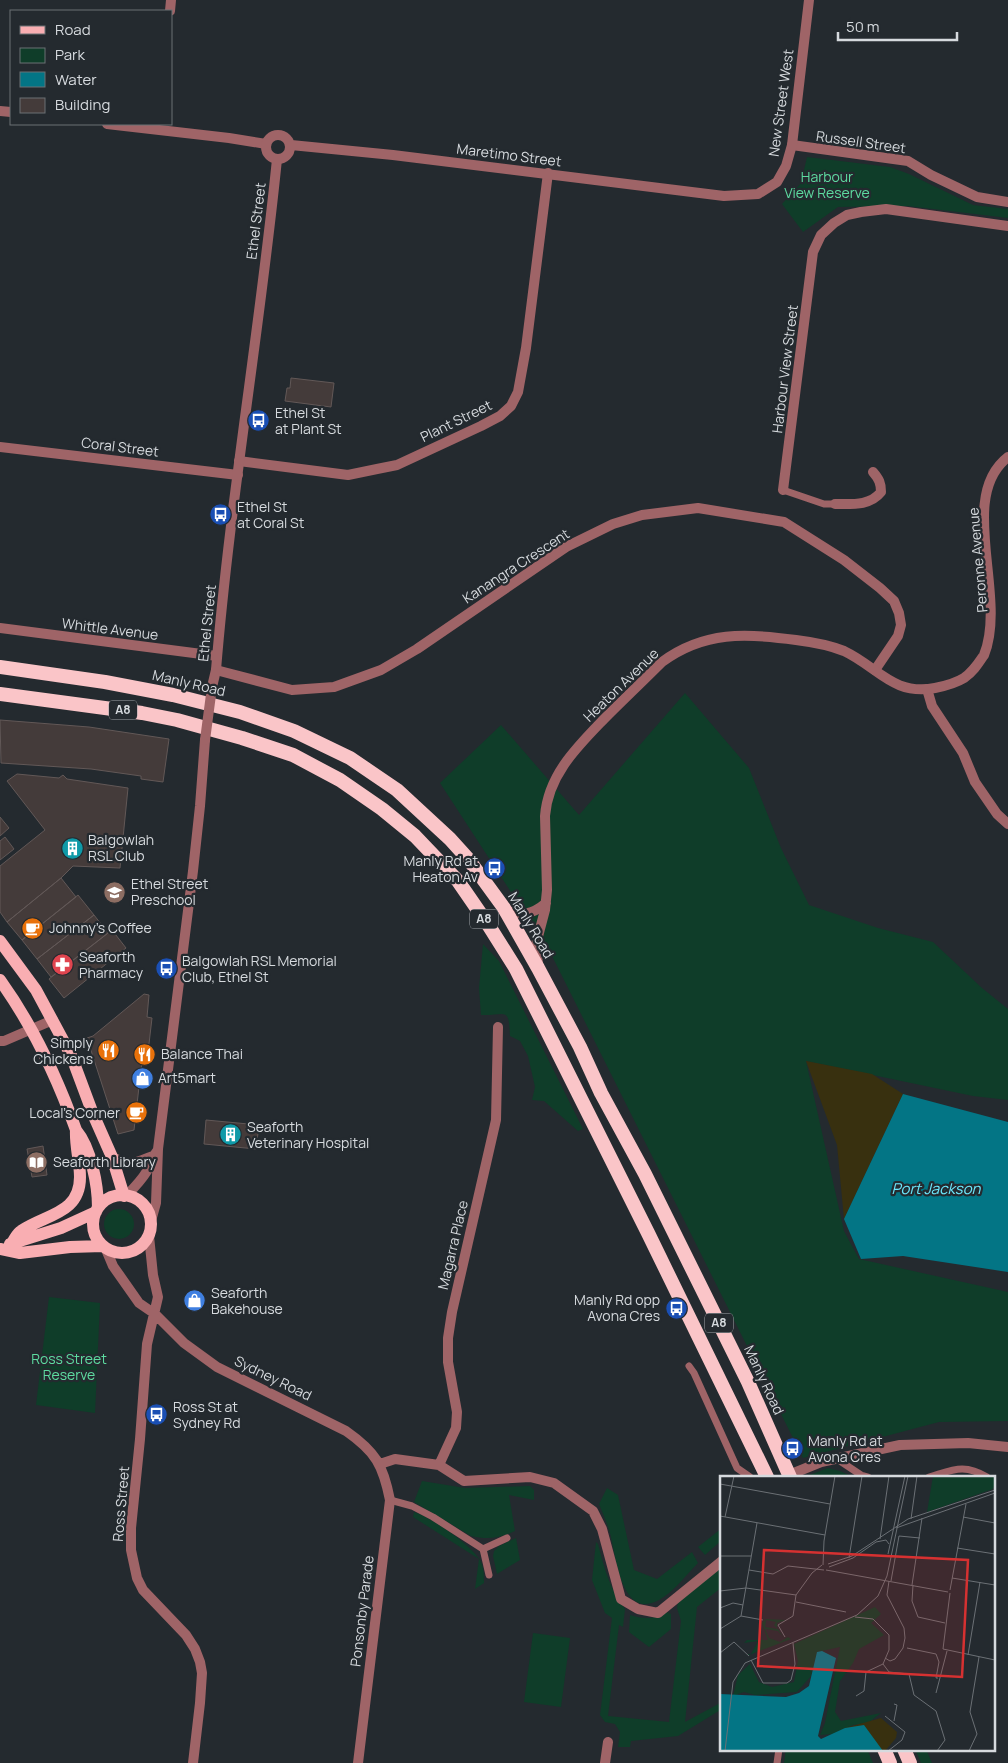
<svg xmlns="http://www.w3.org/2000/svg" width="1008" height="1763" font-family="Manrope,sans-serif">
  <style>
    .green { fill: #0f3d29 }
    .sand { fill: #38300f }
    .water { fill: #037585 }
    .building { fill: #443b3a; stroke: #625857 }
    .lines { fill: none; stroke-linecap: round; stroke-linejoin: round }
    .service { stroke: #9f6467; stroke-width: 7 }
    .minor { stroke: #9f6467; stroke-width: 10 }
    .tertiary { stroke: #9f6467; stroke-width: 10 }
    .primary { stroke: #f9aeb2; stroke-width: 12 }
    .trunk { stroke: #fac5c8; stroke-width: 14 }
    .tertiary-bridge { stroke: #9f6467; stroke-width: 10 }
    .labels { text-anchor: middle; stroke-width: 4.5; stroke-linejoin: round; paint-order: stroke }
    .shield { fill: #242a2f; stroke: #a1a5aa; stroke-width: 1 }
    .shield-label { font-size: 12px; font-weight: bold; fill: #d6dade }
    .street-label { font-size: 14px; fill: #d6dade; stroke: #242a2f }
    .park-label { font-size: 14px; fill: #5ddba0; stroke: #242a2f }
    .poi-label { font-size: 14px; fill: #d6dade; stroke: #242a2f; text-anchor: start }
    .water-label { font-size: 15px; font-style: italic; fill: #6ce7fc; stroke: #242a2f }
    .inset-road { fill: none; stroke: #6b7075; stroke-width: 1 }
    .view { fill: #d63131; fill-opacity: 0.15; stroke: #d63131; stroke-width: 2.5 }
    .inset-edge { fill: none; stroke: #d6dade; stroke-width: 2.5 }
  </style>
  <rect width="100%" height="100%" fill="#242a2f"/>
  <!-- green -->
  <path class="green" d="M807,157L890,167L909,174L973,205L1008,209V218L908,206L838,207L803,232L782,204L801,183Z
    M685,693L749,768L781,848L809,905L878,928L933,942L982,988L1008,1009V1100L973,1096L806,1061L844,1231L859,1259L1008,1292V1421L939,1422L803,1458L550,952L440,783L501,725L579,815Z
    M483,944L499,961L583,1129L578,1131L544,1101L532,1100L535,1087L528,1056L520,1041L510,1036C509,1005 505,1016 481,1015L479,988Z
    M104 1224a15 15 0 1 1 30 0a15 15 0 1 1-30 0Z
    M49,1297L100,1303L95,1413L36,1405Z
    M828,1468L840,1471L853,1477H804Z
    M422,1481L465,1488L530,1486L534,1490V1500L509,1495L515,1531C500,1538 488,1540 471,1536L414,1502Z
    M607,1488L618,1495L634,1570L657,1579L692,1552L698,1563C686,1575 674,1592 659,1600C621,1621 616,1555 610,1533C607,1523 603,1514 599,1504Z
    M414,1512C431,1517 470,1544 480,1560C484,1568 484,1575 484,1583L475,1589L479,1559L413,1517Z
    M722,1528V1540L705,1555L698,1547Z
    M516,1538L520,1560L497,1574L493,1556L494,1551L499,1546Z
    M596,1542L598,1544C604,1567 610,1590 625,1609L623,1627L619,1625L608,1716L669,1722L681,1621L677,1608L678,1603L722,1565V1587L697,1607L685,1722L722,1702V1709L678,1736L631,1741L630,1747H618L620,1732L615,1724L605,1722L600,1715L612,1618L605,1613L592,1580Z
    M667,1612L671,1614V1629L649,1647L629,1632L630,1615C644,1619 653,1620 667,1612Z
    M533,1633L570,1638L561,1707L524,1702Z
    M786,1749H867L873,1763H784Z
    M915,1749H926L932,1763H921Z"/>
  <!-- sand -->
  <path class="sand" d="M806,1061L872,1074L903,1094L844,1219L837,1145Z"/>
  <!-- water -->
  <path class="water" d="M903,1094L1008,1122V1272L903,1256L861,1259L844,1219Z"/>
  <!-- building -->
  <path class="building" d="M291,378L334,383L331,407L285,401L287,388H290Z
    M0,720L89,727L169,739L163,782L141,779V776L91,769L1,763Z
    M17,774L59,778L63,775L67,779L128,788L120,868L73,866L61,878L7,922L0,912V866L45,830L7,781Z
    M0,817L9,828L0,836Z
    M5,837L14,849L0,860V841Z
    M61,878L76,897L22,940L7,922Z
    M78,895L94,915L37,959L22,940Z
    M94,915L108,933L51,977L37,959Z
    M112,930L126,948L64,998L49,979Z
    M144,994L149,995L147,1017L152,1018L147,1061H142L134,1130L118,1134L87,1038L93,1036Z
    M206,1120L259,1125L256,1149L204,1144Z
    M43,1146L47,1175L32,1177L27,1149Z"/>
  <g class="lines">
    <!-- service -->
    <path class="service" d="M783,490L824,504H835
      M689,1366L694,1373L737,1468L750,1477
      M837,1459L861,1475L868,1477
      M929,1477C953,1470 964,1463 987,1477
      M390,1500L412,1506L433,1517L483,1549
      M489,1575L483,1549L507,1538
      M777,1763L779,1749"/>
    <!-- minor -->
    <path class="minor" d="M170,11L171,0
      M0,111L11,112
      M107,124L229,138L266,144
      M792,145L908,161L931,175L977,197L1008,202
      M0,447L238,475
      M239,461L348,475L377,469L397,465L481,426L500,416L511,406L518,392L526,348L548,173
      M783,490L813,252L821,235L834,223L847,215L861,212L886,209L1008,226
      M835,504C852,504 870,506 881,492C881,483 879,479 873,472
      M0,628L217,656
      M216,670L292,690L334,687L381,670L417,649L566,547L613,524L642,515L698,508L784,522L844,560L880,588L894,601L899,613L901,625L898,636L875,670
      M927,689L932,706L963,753L975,782L997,814L1008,824
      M0,1041H4L53,1020
      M149,1236L153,1275L158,1297L147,1344L140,1439L131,1528V1550L137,1578L143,1590L186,1635L195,1649L200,1662L202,1673L200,1703L193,1763
      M105,1247L113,1266L139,1303L155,1314L184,1343L217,1367L346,1431C376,1452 383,1465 390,1500L358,1763
      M380,1464L395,1459L439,1465L464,1481L530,1477L554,1483L593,1511L602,1529L621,1599L638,1609L658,1613L722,1561
      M439,1465L456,1428L457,1412L448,1362V1338L452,1312L496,1120L498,1027
      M789,1475L821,1462L900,1445L968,1443L1008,1447
      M605,1763L608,1742"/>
    <!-- tertiary -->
    <path class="tertiary" d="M266 147a12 12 0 1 1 24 0a12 12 0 1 1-24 0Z
      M291,145L393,155L724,196L758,194L777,182L786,166L792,145L809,0
      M212,687L216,670C230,499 260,330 277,159
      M504,908C520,917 532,915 546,903
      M538,964L536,944L545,910L547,890L545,816C548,775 577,747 604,719C623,700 643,681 662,662C704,631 746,633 796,640C812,642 829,645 844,651C878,667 893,696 935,688C945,686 956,683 964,678C973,672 978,664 984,655C1008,596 956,497 1008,457
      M112,1157C134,1167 132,1163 153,1156
      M126,1196C134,1188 141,1181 147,1171C151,1164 152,1157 158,1150
      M151,1221L156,1203L158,1149L193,871L200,806L205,740"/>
    <!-- primary -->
    <path class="primary" d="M0,941L36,990L71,1055L93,1114L112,1157L124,1196
      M0,980C33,1026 57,1077 76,1130C91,1148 98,1185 98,1208
      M93 1224a29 29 0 1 1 58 0a29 29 0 1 1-58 0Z
      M12,1243C15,1239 17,1233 21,1231C46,1214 80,1214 80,1177C80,1161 75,1146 76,1130
      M10,1244L61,1228L96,1212
      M0,1249L20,1253L70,1247L103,1246"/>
    <!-- trunk -->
    <path class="trunk" d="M0,667L105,682L173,695L240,712L294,731L350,758L372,773L397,790L450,839L469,860L504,908L538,968L580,1047L601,1093L645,1174L748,1382L790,1477
      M0,694L142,713L177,720L242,738L293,755L340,780L382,809L415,836L458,881L489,926L516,969L648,1233L767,1477
      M884,1749L890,1763
      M904,1749L910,1763"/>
    <!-- tertiary-bridge -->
    <path class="tertiary-bridge" d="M205,740L212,687"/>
  </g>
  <!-- icons -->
  <defs>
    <symbol id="bus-disc" viewBox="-11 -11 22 22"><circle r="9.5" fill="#1a4fb4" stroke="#242a2f"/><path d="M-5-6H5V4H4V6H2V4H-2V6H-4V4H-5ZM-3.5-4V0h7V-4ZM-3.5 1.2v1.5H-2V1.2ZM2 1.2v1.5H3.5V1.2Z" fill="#fff"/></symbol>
    <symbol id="building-disc" viewBox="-11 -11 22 22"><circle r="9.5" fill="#0f9aa8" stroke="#242a2f"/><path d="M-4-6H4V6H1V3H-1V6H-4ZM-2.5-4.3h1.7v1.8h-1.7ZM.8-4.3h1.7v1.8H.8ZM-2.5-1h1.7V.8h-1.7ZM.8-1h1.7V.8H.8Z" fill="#fff"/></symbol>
    <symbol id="school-disc" viewBox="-11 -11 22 22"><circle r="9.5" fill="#8d6e63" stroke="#242a2f"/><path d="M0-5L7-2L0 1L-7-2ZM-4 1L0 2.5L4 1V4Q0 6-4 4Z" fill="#fff"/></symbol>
    <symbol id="cafe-disc" viewBox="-11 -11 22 22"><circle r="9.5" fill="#e8710a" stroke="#242a2f"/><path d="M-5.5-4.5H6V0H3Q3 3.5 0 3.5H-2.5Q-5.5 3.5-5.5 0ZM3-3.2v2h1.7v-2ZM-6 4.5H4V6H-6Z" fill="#fff"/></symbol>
    <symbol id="pharmacy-disc" viewBox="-11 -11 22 22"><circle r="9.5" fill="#e0444e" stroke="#242a2f"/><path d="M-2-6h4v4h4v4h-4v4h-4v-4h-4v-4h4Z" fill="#fff"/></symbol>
    <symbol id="restaurant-disc" viewBox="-11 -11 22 22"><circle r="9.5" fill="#e8710a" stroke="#242a2f"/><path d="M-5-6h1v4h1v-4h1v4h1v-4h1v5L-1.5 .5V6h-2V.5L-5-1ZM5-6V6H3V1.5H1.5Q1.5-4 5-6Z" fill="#fff"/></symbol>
    <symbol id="shop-disc" viewBox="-11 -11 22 22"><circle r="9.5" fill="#3f7fe0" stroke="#242a2f"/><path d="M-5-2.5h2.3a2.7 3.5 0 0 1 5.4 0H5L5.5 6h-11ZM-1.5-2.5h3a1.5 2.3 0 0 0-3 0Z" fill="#fff"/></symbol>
    <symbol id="library-disc" viewBox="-11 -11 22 22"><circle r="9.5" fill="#8d6e63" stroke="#242a2f"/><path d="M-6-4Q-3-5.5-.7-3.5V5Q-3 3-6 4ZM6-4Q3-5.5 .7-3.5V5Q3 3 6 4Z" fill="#fff"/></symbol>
  </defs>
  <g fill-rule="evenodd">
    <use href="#bus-disc" x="246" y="408" width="25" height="25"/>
    <use href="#bus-disc" x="208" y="502" width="25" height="25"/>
    <use href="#building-disc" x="60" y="836" width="25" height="25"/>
    <use href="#bus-disc" x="482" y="856" width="25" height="25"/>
    <use href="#school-disc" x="102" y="880" width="25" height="25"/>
    <use href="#cafe-disc" x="20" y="916" width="25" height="25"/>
    <use href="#pharmacy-disc" x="50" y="952" width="25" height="25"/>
    <use href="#bus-disc" x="154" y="956" width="25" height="25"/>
    <use href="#restaurant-disc" x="96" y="1038" width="25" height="25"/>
    <use href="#restaurant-disc" x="132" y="1042" width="25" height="25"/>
    <use href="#shop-disc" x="130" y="1066" width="25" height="25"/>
    <use href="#cafe-disc" x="124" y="1100" width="25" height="25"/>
    <use href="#building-disc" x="218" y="1122" width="25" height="25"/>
    <use href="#library-disc" x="24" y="1150" width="25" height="25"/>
    <use href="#shop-disc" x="182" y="1288" width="25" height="25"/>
    <use href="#bus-disc" x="664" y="1296" width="25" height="25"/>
    <use href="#bus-disc" x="144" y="1402" width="25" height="25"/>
    <use href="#bus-disc" x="780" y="1436" width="25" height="25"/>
  </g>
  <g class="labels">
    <!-- shield labels -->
    <g class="shield">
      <rect x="109" y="700.5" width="28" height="19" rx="4"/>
      <rect x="470" y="909.5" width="28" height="19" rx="4"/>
      <rect x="705" y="1313.5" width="28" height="19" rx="4"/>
    </g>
    <g class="shield-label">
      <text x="123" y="714">A8</text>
      <text x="484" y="923">A8</text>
      <text x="719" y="1327">A8</text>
    </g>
    <!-- street labels -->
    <g class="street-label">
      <text transform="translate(781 103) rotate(-82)" y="5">New Street West</text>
      <text transform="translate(861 142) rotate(8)" y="5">Russell Street</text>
      <text transform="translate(509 155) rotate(7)" y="5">Maretimo Street</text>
      <text transform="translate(256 221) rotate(-83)" y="5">Ethel Street</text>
      <text transform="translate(785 369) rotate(-83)" y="5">Harbour View Street</text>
      <text transform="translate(456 421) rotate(-26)" y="5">Plant Street</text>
      <text transform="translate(120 447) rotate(7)" y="5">Coral Street</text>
      <text transform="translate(978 560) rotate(-95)" y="5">Peronne Avenue</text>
      <text transform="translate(516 566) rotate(-33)" y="5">Kanangra Crescent</text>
      <text transform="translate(207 623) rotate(-84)" y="5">Ethel Street</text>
      <text transform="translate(110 629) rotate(7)" y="5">Whittle Avenue</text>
      <text transform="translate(189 683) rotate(13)" y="5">Manly Road</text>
      <text transform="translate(621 685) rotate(-44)" y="5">Heaton Avenue</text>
      <text transform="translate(531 925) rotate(59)" y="5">Manly Road</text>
      <text transform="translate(453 1245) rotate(-77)" y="5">Magarra Place</text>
      <text transform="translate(273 1378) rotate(26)" y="5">Sydney Road</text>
      <text transform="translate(764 1380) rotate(65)" y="5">Manly Road</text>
      <text transform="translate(121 1504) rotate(-85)" y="5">Ross Street</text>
      <text transform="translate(362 1611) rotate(-83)" y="5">Ponsonby Parade</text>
    </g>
    <!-- park labels -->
    <g class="park-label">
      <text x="827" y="182">Harbour<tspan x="827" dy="16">View Reserve</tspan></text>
      <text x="69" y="1364">Ross Street<tspan x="69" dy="16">Reserve</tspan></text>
    </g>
    <!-- poi labels -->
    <g class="poi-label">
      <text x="275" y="418">Ethel St<tspan x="275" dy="16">at Plant St</tspan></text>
      <text x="237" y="512">Ethel St<tspan x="237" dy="16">at Coral St</tspan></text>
      <text x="88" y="845">Balgowlah<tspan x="88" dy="16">RSL Club</tspan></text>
      <text x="478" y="866" text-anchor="end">Manly Rd at<tspan x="478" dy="16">Heaton Av</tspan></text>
      <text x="131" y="889">Ethel Street<tspan x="131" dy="16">Preschool</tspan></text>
      <text x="49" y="933">Johnny's Coffee</text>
      <text x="79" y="962">Seaforth<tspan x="79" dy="16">Pharmacy</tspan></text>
      <text x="182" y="966">Balgowlah RSL Memorial<tspan x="182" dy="16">Club, Ethel St</tspan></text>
      <text x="93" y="1048" text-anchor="end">Simply<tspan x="93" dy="16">Chickens</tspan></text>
      <text x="161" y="1059">Balance Thai</text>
      <text x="158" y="1083">Art5mart</text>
      <text x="120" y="1118" text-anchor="end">Local's Corner</text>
      <text x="247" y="1132">Seaforth<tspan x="247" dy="16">Veterinary Hospital</tspan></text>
      <text x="53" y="1167">Seaforth Library</text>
      <text x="211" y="1298">Seaforth<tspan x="211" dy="16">Bakehouse</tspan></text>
      <text x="660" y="1305" text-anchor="end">Manly Rd opp<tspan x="660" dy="16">Avona Cres</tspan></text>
      <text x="173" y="1412">Ross St at<tspan x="173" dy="16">Sydney Rd</tspan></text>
      <text x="808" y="1446">Manly Rd at<tspan x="808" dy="16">Avona Cres</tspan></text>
    </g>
    <!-- water labels -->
    <g class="water-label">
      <text x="936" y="1194">Port Jackson</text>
    </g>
  </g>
  <!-- overview -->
  <g transform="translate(720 1476)">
    <rect width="275" height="275" fill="#242a2f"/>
    <path d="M213,0H275V7L273,13L207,36ZM155,131L161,138L151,147L164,159L139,173L133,187L120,205L115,236L121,245L161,237L148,247L133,249L114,258L100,259L105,247L120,171L97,176L91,200L77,216L35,219L24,216L13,220L18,199L30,188L39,206L52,211L74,206L78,185L74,168ZM46,143L66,144L57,147V152L54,149L56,146L46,144L45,151L58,153L63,161L58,155L45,153L49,162L60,166L68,161L71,163L29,179L27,178H31L38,165L24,167L27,164H48L42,147Z" fill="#0f3d29"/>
    <path d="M161,242L177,256L176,262L165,275H149L125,252Z" fill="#38300f"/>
    <path d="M102,175L116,182L98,260L101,263L125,252L144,249L163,275H1L0,218L66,221L79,217L89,210L97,176Z" fill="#037585"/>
    <path class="inset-road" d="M0,8L110,28M0,40L105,59M5,41L14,0M243,41L275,47M191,43L197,0M176,52L275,17M160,63L169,0M156,66L166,64L169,68M237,72L275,78M168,78L185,0M0,80H31M129,82L142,0M108,88L132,80L188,43L275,14M103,89L104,65L115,0M109,91L133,82L156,66M29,94L53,98L68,90L104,94M106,94L228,116M232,102L275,109M171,105L179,60L200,62M192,109L202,42M193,109L192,125L198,141L225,147M230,114L246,28M0,115L26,112L76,119M230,117L223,173L275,184M76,119L92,97L102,89M76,126L126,136M0,132L13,127L23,129M21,140L37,47M21,140L43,144M135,141L153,143L169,159V174L163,188M0,153L21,140M65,161L58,149L73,140L76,119M187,172L216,178L219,186L216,202H218M0,177L14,166L29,180M248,179L260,106M165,182L170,185L175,183L183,172L185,162L184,152L167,119L169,105M31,184L43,207H67L71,204L75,188L73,167M163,188L169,196L189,198L194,219L216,235L225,264L217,275M216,217L227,175M136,220L144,215L146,196L163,188M174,228L177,229L174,245M165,240L185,256L182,264L168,275M5,275L13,206L25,187L137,139L158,120L167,100L188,0M249,275L257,258L250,236L259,181"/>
    <path class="view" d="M44,74L248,84L242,201L38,190Z"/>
    <rect width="275" height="275" class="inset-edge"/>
  </g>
  <!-- legend -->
  <rect x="10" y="10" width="162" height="115" fill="#242a2f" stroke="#6b7075"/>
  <rect x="20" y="26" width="25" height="8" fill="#f9aeb2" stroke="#6b7075"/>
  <text x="55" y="35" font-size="15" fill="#d6dade">Road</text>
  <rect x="20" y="48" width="25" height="15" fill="#0f3d29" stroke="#6b7075"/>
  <text x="55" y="60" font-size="15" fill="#d6dade">Park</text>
  <rect x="20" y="72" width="25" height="15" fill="#037585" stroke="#6b7075"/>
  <text x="55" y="85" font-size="15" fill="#d6dade">Water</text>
  <rect x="20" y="98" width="25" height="15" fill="#443b3a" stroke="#6b7075"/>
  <text x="55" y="110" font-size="15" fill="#d6dade">Building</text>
  <!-- scale -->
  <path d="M838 32v8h119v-8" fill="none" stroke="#d6dade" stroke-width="2.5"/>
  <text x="846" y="32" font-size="15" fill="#d6dade" stroke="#242a2f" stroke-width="4" paint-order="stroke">50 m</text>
</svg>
